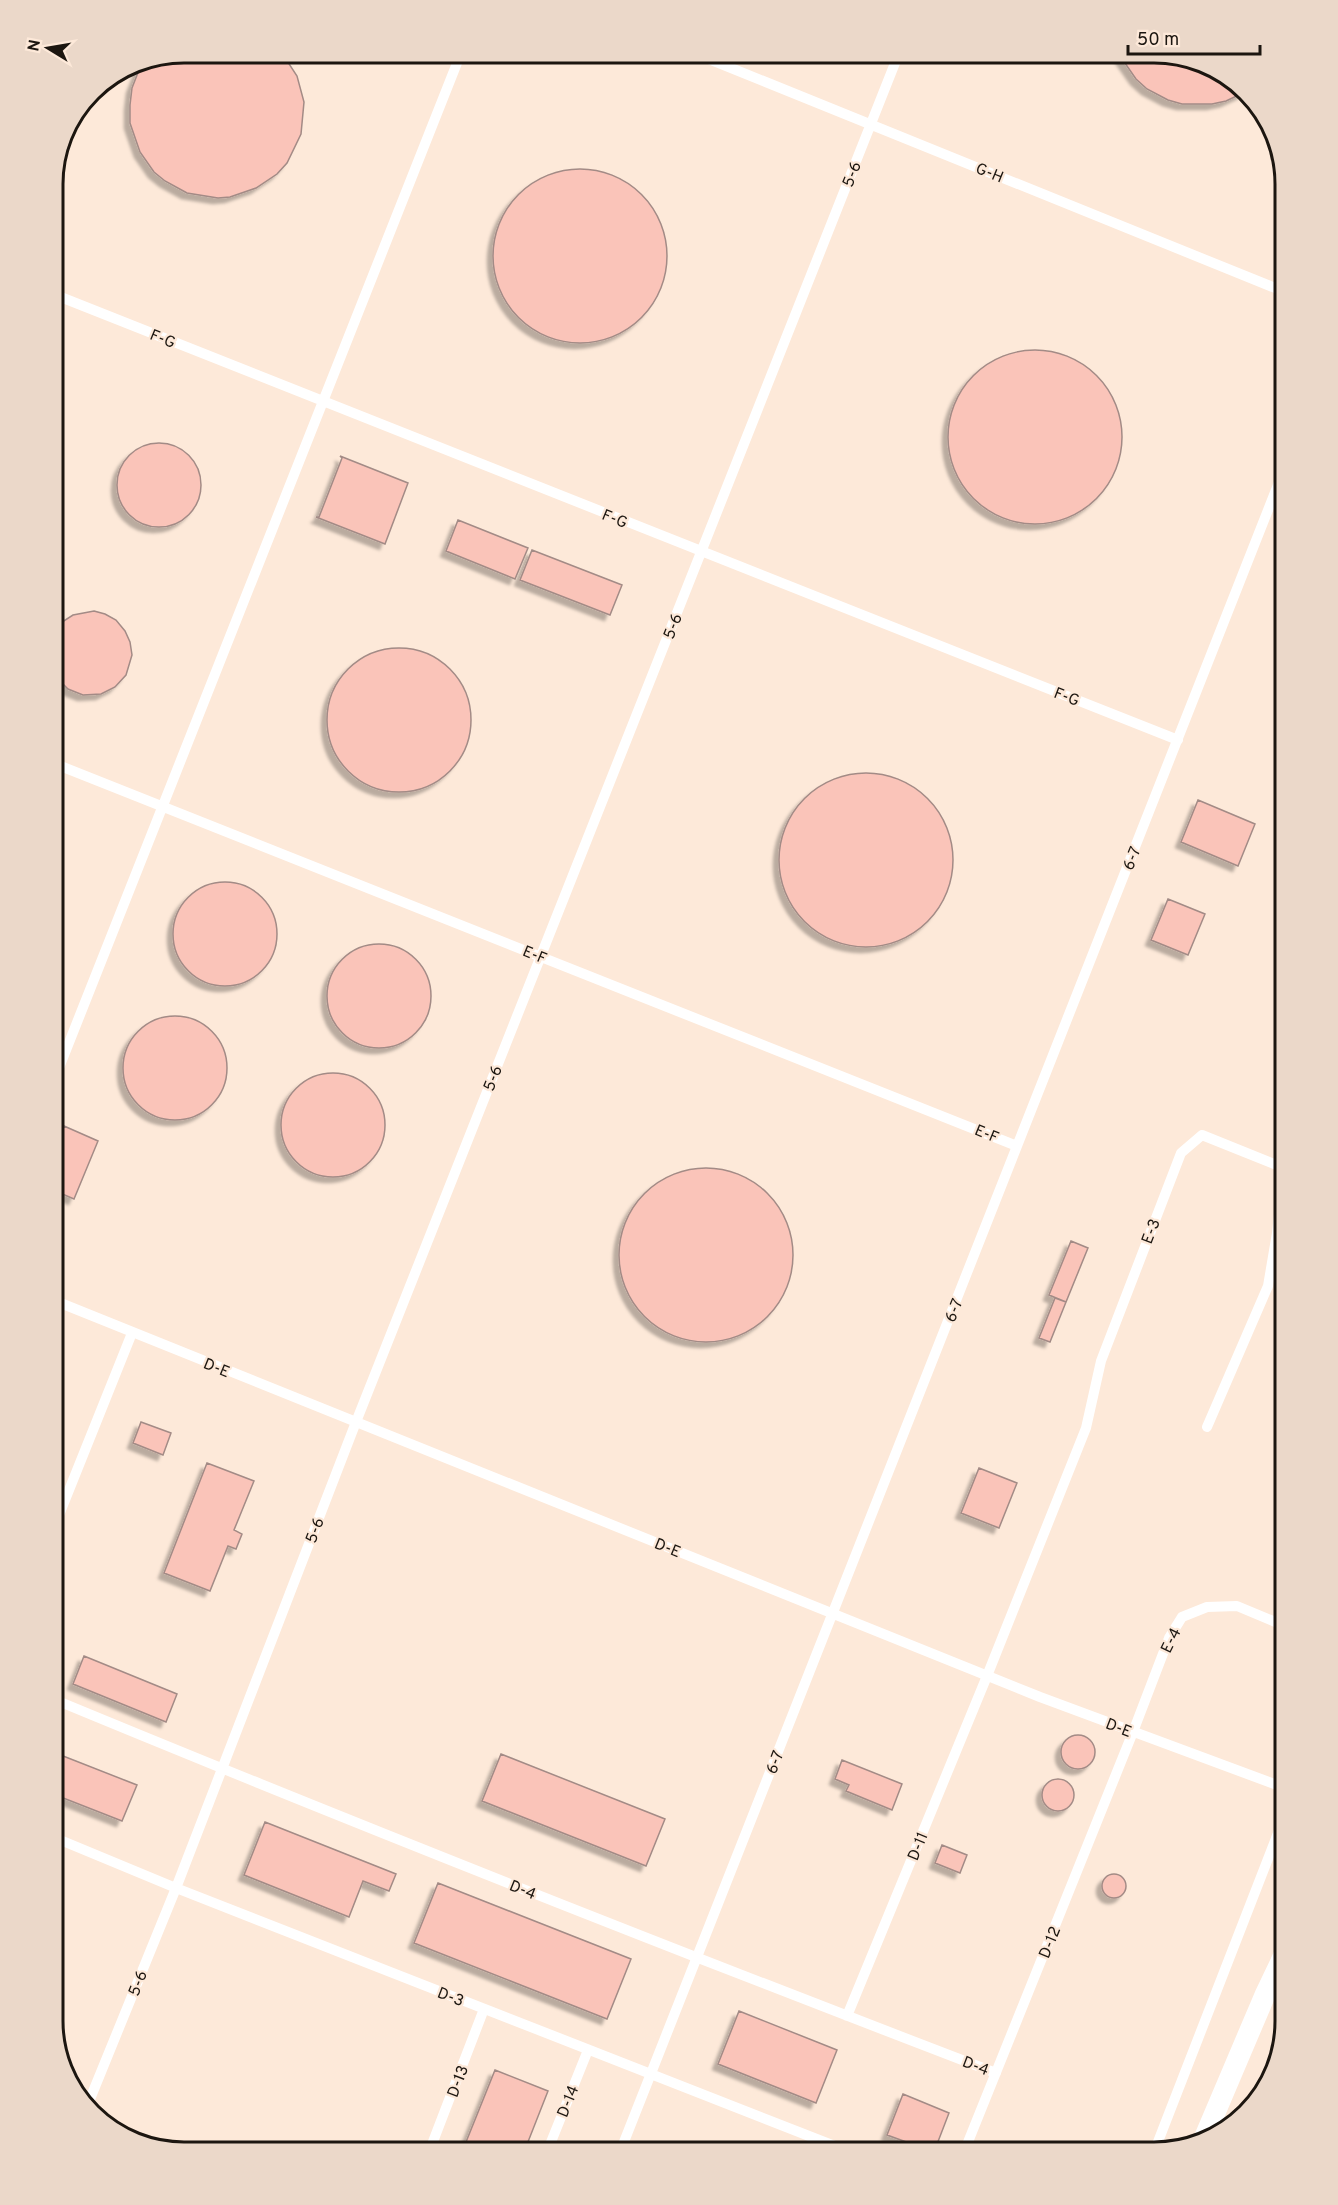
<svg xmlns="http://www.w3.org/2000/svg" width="1338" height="2205" font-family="Overpass,sans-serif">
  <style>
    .building { fill: #fac4b9; stroke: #a38b86; stroke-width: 1.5; filter: url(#shadow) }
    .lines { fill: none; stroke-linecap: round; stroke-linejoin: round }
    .service { stroke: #fff; stroke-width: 10 }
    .minor { stroke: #fff; stroke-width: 21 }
    .labels { text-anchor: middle; stroke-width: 4.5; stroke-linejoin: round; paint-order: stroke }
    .street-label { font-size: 16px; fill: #1c1610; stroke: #fde9d9 }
    .rim { fill: none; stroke: #1c1610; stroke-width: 3 }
  </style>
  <defs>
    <filter id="shadow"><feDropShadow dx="-5.5" dy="5.5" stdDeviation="1.5" flood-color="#0004"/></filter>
  </defs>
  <rect width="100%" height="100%" fill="#fde9d9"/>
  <!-- building -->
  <path class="building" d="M184,52L282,53L297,76L304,102L301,134L287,163L277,174L256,188L230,197L218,198L187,193L165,181L154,172L140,152L130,123V105L132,88L139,70L145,60Z
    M1118,53H1163L1227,75L1243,93L1226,101L1212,104H1182L1168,100L1147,89L1136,79Z
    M493 256a87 87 0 1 1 174 0a87 87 0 1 1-174 0Z
    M948 437a87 87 0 1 1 174 0a87 87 0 1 1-174 0Z
    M117 485a42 42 0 1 1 84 0a42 42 0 1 1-84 0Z
    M340,456L408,483L385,544L316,517H319L342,458Z
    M458,520L528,548L515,579L446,551Z
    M532,550L622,585L610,615L520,580Z
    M94,611L105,614L116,620L125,631L130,642L132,655L126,675L115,687L101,694L83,695L68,689L53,674V633L59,624L73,615Z
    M327 720a72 72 0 1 1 144 0a72 72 0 1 1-144 0Z
    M779 860a87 87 0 1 1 174 0a87 87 0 1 1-174 0Z
    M1198,800L1255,824L1238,866L1181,842Z
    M173 934a52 52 0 1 1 104 0a52 52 0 1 1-104 0Z
    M1168,899L1205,914L1188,955L1151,940Z
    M327 996a52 52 0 1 1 104 0a52 52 0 1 1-104 0Z
    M123 1068a52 52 0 1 1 104 0a52 52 0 1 1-104 0Z
    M281 1125a52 52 0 1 1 104 0a52 52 0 1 1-104 0Z
    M64,1126L98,1141L74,1199L53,1190V1153Z
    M619 1255a87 87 0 1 1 174 0a87 87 0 1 1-174 0Z
    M1071,1241L1088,1248L1066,1302L1049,1295Z
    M1055,1298L1066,1302L1050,1342L1039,1338Z
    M141,1422L171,1433L163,1455L133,1443Z
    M207,1463L254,1481L234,1530L242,1534L236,1549L228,1546L210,1591L164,1573Z
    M979,1468L1017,1483L999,1528L961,1513Z
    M84,1656L177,1694L166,1722L73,1684Z
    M1061 1752a17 17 0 1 1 34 0a17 17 0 1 1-34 0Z
    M58,1754L137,1785L122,1821L53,1794V1762L55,1763Z
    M501,1754L665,1819L646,1866L482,1801Z
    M842,1760L902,1784L892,1810L846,1791L849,1785L835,1779Z
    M1042 1795a16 16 0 1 1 32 0a16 16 0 1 1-32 0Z
    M265,1822L396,1874L389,1891L363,1881L349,1917L244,1875Z
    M942,1845L967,1855L960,1873L935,1863Z
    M1102 1886a12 12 0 1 1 24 0a12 12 0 1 1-24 0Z
    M438,1883L631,1959L607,2019L414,1943Z
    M739,2011L837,2050L816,2103L718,2064Z
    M495,2070L548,2091L524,2152H462Z
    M903,2094L949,2113L934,2152L887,2135Z"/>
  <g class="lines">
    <!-- service -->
    <path class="service" d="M694,53L1285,292
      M53,294L1178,740
      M53,763L1017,1146
      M53,1083L461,53
      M53,1300L1040,1697L1285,1788
      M53,1530L132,1333
      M53,1699C365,1828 680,1952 996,2073
      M53,1837L176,1888L850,2152
      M847,2016L987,1676L1086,1428L1101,1361L1181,1153L1202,1135L1284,1168L1277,1233L1268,1286L1207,1427
      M88,2104L176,1888L356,1422L899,53
      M429,2152L484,2009
      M547,2152L588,2050
      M620,2152L1285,467
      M964,2152L1133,1732L1169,1638L1182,1617L1207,1607L1237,1606L1285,1626
      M1154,2152L1285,1815"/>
    <!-- minor -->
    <path class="minor" d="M1203,2141L1265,1995L1285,1953"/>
  </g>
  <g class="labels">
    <!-- street labels -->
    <g class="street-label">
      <text transform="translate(990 172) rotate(22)" y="6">G-H</text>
      <text transform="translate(851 174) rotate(-68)" y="6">5-6</text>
      <text transform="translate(163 338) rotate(22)" y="6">F-G</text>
      <text transform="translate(615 518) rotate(22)" y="6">F-G</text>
      <text transform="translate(672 626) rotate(-68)" y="6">5-6</text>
      <text transform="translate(1067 696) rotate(21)" y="6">F-G</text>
      <text transform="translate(1131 858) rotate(-68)" y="6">6-7</text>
      <text transform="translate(535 954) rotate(22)" y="6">E-F</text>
      <text transform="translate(492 1078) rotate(-68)" y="6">5-6</text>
      <text transform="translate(987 1133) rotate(22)" y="6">E-F</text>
      <text transform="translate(1150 1231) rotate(-69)" y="6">E-3</text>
      <text transform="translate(953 1310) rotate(-68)" y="6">6-7</text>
      <text transform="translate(217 1367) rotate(22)" y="6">D-E</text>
      <text transform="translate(314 1530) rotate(-69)" y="6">5-6</text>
      <text transform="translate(668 1547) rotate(22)" y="6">D-E</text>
      <text transform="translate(1170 1640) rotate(-64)" y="6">E-4</text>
      <text transform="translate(1119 1727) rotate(21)" y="6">D-E</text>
      <text transform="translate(774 1762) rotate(-69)" y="6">6-7</text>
      <text transform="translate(917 1846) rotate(-68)" y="6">D-11</text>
      <text transform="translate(523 1889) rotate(22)" y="6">D-4</text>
      <text transform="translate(1049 1942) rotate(-68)" y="6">D-12</text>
      <text transform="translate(137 1983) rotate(-68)" y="6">5-6</text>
      <text transform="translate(451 1996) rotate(21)" y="6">D-3</text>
      <text transform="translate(976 2065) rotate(21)" y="6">D-4</text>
      <text transform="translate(457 2081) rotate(-69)" y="6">D-13</text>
      <text transform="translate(567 2101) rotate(-68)" y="6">D-14</text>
    </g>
  </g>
  <!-- crop -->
  <path d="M0 0H1338V2205H0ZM184 63H1154A121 121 0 0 1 1275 184V2021A121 121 0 0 1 1154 2142H184A121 121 0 0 1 63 2021V184A121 121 0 0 1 184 63Z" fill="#ebd8c9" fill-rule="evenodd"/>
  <path class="rim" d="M184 63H1154A121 121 0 0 1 1275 184V2021A121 121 0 0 1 1154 2142H184A121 121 0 0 1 63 2021V184A121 121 0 0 1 184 63Z"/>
  <!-- north arrow -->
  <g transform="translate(48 48) rotate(281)" stroke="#fde9d9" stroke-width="4.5" paint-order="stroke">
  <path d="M0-4.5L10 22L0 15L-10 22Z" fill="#1c1610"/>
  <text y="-9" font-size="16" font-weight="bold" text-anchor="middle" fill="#1c1610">N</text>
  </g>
  <!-- scale -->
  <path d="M1128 45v9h132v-9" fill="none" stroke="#1c1610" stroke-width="3"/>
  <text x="1137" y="45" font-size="18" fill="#1c1610" stroke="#fde9d9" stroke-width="4.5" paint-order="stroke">50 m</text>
</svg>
